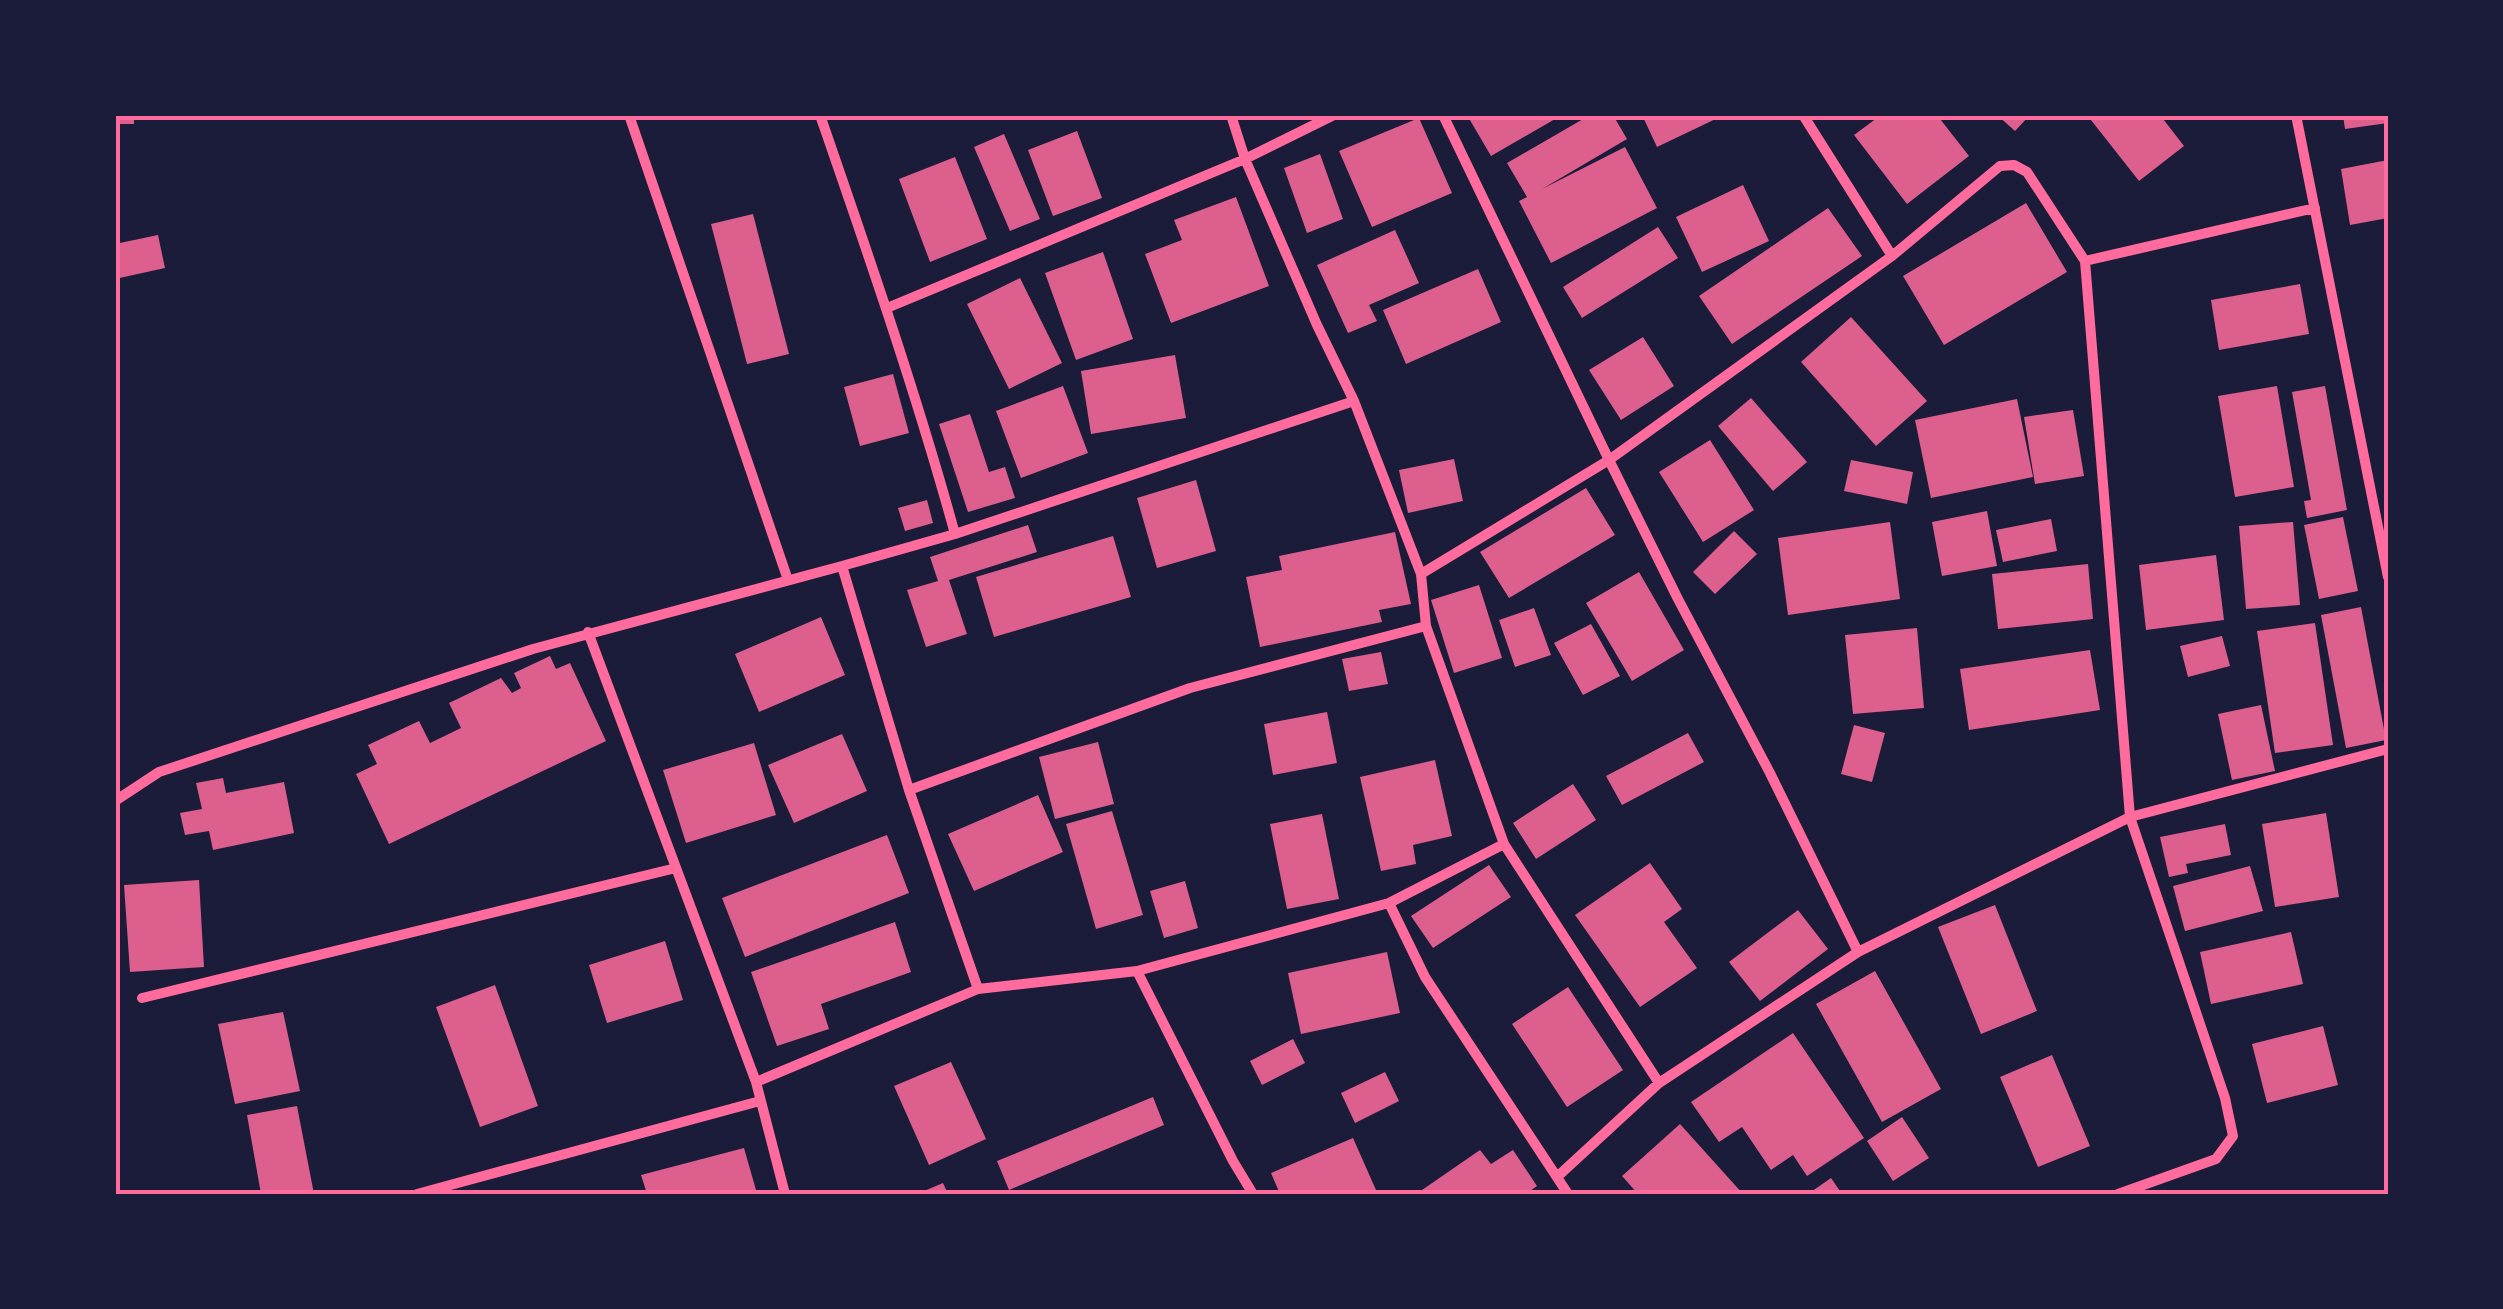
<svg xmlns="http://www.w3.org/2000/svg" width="2503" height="1309" font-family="'Public Sans',sans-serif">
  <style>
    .building { fill: #dd5f8e }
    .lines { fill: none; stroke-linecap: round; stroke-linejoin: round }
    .minor { stroke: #ff6b9d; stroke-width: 10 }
    .neatline { fill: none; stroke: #ff6b9d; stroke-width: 4 }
  </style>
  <rect width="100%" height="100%" fill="#1b1b3a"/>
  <!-- building -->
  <path class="building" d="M115,115H134V124H115Z
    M1467,115H1562L1491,156Z
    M1590,115H1613L1627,139L1542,189L1625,147L1657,208L1551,263L1519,201L1527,197L1507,163Z
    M1648,115H1724L1657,147L1643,117Z
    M1881,115H1937L1969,156L1907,204L1854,135Z
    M1997,115H2030L2015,131Z
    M2087,115H2160L2184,146L2139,181Z
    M2343,115H2388V123L2345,129Z
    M1419,118L1452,193L1372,227L1339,151Z
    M1077,131L1102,198L1053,216L1028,150Z
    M1004,134L1040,219L1010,231L974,147Z
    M1320,154L1343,219L1307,233L1284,168Z
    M955,157L987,239L930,262L899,179Z
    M2388,160V218L2350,225L2341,169Z
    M1743,185L1769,241L1702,272L1676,217Z
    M1236,197L1269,286L1171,323L1145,254L1182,240L1174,220Z
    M2026,203L2067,272L1944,345L1903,276Z
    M1828,208L1862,256L1732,344L1699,296Z
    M753,214L789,354L747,364L711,224Z
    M1658,227L1678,258L1582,318L1563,287Z
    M1395,230L1419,283L1369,305L1377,321L1348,333L1317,265Z
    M158,235L165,268L115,279V244Z
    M1103,252L1133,339L1076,360L1045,273Z
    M1478,269L1501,322L1406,364L1383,310Z
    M1020,278L1062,363L1009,389L967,304Z
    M2300,284L2309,334L2219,350L2211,300Z
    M1851,317L1927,401L1876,446L1801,362Z
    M1643,337L1674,386L1621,420L1589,370Z
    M1175,355L1186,418L1091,434L1081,371Z
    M893,374L909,433L860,446L844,387Z
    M1063,386L1088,453L1021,478L996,411Z
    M2277,386L2294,487L2235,497L2218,396Z
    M2325,386L2347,510L2307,518L2304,501L2311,500L2292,392Z
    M1751,398L1807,462L1773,491L1718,426Z
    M2017,399L2033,477L1931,498L1915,420Z
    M2073,410L2084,476L2035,484L2024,417Z
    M970,414L989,472L1005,467L1015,498L968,512L939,424Z
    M1710,440L1754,510L1703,542L1659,472Z
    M1454,459L1463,501L1408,513L1399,470Z
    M1851,460L1913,472L1907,504L1844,491Z
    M1196,480L1216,551L1157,568L1137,498Z
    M1586,488L1615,535L1509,598L1480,552Z
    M927,500L933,523L905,531L898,508Z
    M1987,511L1997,566L1942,576L1932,522Z
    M2343,517L2358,591L2319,599L2304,525Z
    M2051,519L2057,551L2003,562L1996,530Z
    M1890,522L1900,599L1788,615L1778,538Z
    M2293,522L2300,605L2246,609L2239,526Z
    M1028,525L1037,552L949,580L967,634L926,647L907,590L938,581L930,557Z
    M1734,531L1757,554L1715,594L1693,572Z
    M1395,532L1411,604L1379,610L1382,622L1260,647L1246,577L1282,570L1279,556Z
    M1113,536L1131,597L994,637L976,577Z
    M2216,555L2224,620L2146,630L2139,565Z
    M2088,564L2093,619L1998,629L1992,574Z
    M1639,572L1684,650L1632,681L1586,603Z
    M1479,585L1502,658L1454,673L1431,600Z
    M2361,607L2386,740L2346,748L2321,615Z
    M1534,608L1551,655L1515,667L1499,620Z
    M821,617L845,675L759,712L735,654Z
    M2315,623L2333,745L2275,753L2257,631Z
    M1591,624L1620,676L1583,695L1554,643Z
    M1917,628L1924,708L1853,714L1845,635Z
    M2222,636L2230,666L2188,677L2180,646Z
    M2090,650L2100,710L1969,730L1960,669Z
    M1381,652L1388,684L1349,691L1342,659Z
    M550,656L556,669L570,663L606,741L389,844L356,774L377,764L368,745L419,721L430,743L461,728L449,703L501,678L512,693L521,688L514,673Z
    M2261,705L2275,771L2232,780L2218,714Z
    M1327,712L1337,763L1273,775L1264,724Z
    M1854,725L1885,733L1872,782L1841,774Z
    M1688,733L1704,762L1622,805L1606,776Z
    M842,734L867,791L794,823L768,765Z
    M1098,742L1114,804L1055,819L1039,757Z
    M754,743L776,815L686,843L663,770Z
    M1435,760L1452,836L1413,845L1416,864L1381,871L1360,777Z
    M223,778L226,793L284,782L294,833L213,850L209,831L185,835L180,813L202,809L196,783Z
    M1573,784L1596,820L1536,859L1513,823Z
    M1038,795L1063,852L974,891L948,834Z
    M1112,811L1143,915L1096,929L1066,824Z
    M2326,813L2339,897L2275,907L2262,824Z
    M1322,814L1339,899L1287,909L1270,824Z
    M2225,824L2231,855L2186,864L2188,873L2169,877L2160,837Z
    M887,835L909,893L745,957L722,898Z
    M1650,863L1682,909L1664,922L1697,968L1640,1007L1575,915Z
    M1489,865L1511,897L1433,948L1411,916Z
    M2250,866L2263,911L2185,931L2173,886Z
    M199,880L204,967L130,972L124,885Z
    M1185,881L1198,928L1164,938L1150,891Z
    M1995,905L2037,1011L1981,1034L1938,927Z
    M1798,910L1828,949L1760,1001L1729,962Z
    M895,922L911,972L821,1004L829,1029L777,1046L751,972Z
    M2291,932L2303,984L2211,1004L2200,952Z
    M665,941L683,1000L607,1023L589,965Z
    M1387,952L1400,1013L1301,1034L1288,973Z
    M1875,971L1941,1089L1882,1122L1816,1004Z
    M495,985L538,1106L480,1127L436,1007Z
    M1568,987L1623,1070L1567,1107L1512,1024Z
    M283,1012L300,1091L235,1104L218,1024Z
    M2323,1026L2338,1085L2267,1103L2252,1044Z
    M1793,1033L1864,1138L1807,1176L1793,1155L1771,1170L1742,1127L1719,1142L1691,1102Z
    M1293,1039L1305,1063L1262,1085L1250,1061Z
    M2052,1055L2090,1146L2038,1167L2000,1077Z
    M951,1062L986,1139L929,1165L894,1086Z
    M1385,1072L1399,1101L1355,1123L1341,1093Z
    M1153,1097L1164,1125L1009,1190L997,1161Z
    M297,1106L314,1194H261L247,1115Z
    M1902,1117L1929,1158L1893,1181L1867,1141Z
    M1680,1124L1743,1194H1638L1622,1176Z
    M1353,1138L1376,1190L1366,1194H1280L1271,1173Z
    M744,1148L756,1190L741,1194H647L641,1175Z
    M1480,1150L1491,1164L1513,1150L1537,1186L1526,1194H1425L1422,1190Z
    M1831,1178L1842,1194H1808Z
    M943,1183L948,1194H917Z"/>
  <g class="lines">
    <!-- minor -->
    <path class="minor" d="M629,115L788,580
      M820,115C868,254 916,392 955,534L842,566L909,790L978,989
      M1231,115L1245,159L1317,325L1354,401L1421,574L1426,626L1504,844L1659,1083
      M1443,115L1609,460L1678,599L1770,773L1858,952
      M1803,115L1892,256
      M2296,115L2388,577
      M2085,261L2315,208
      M887,308L1245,159L1334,115
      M955,534L1354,401
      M1421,574L1609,460L1892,256L2000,166L2014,165L2027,172L2085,261L2130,817L2225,1098L2233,1136L2216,1159L2118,1194
      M588,632L756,1082L785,1194
      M909,790L1190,688L1426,626
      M115,801L159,772L533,649L842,566
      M1389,903L1425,977L1568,1194
      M1137,971L1233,1161L1253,1194
      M142,998L676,868
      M756,1082L978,989L1137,971L1389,903L1504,844
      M1557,1177L1659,1083L1858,952L2130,817L2388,749
      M417,1194L760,1101"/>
  </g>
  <!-- border -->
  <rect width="2503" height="1309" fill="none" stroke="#1b1b3a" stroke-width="235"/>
  <rect x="118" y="118" width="2268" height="1074" class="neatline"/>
</svg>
